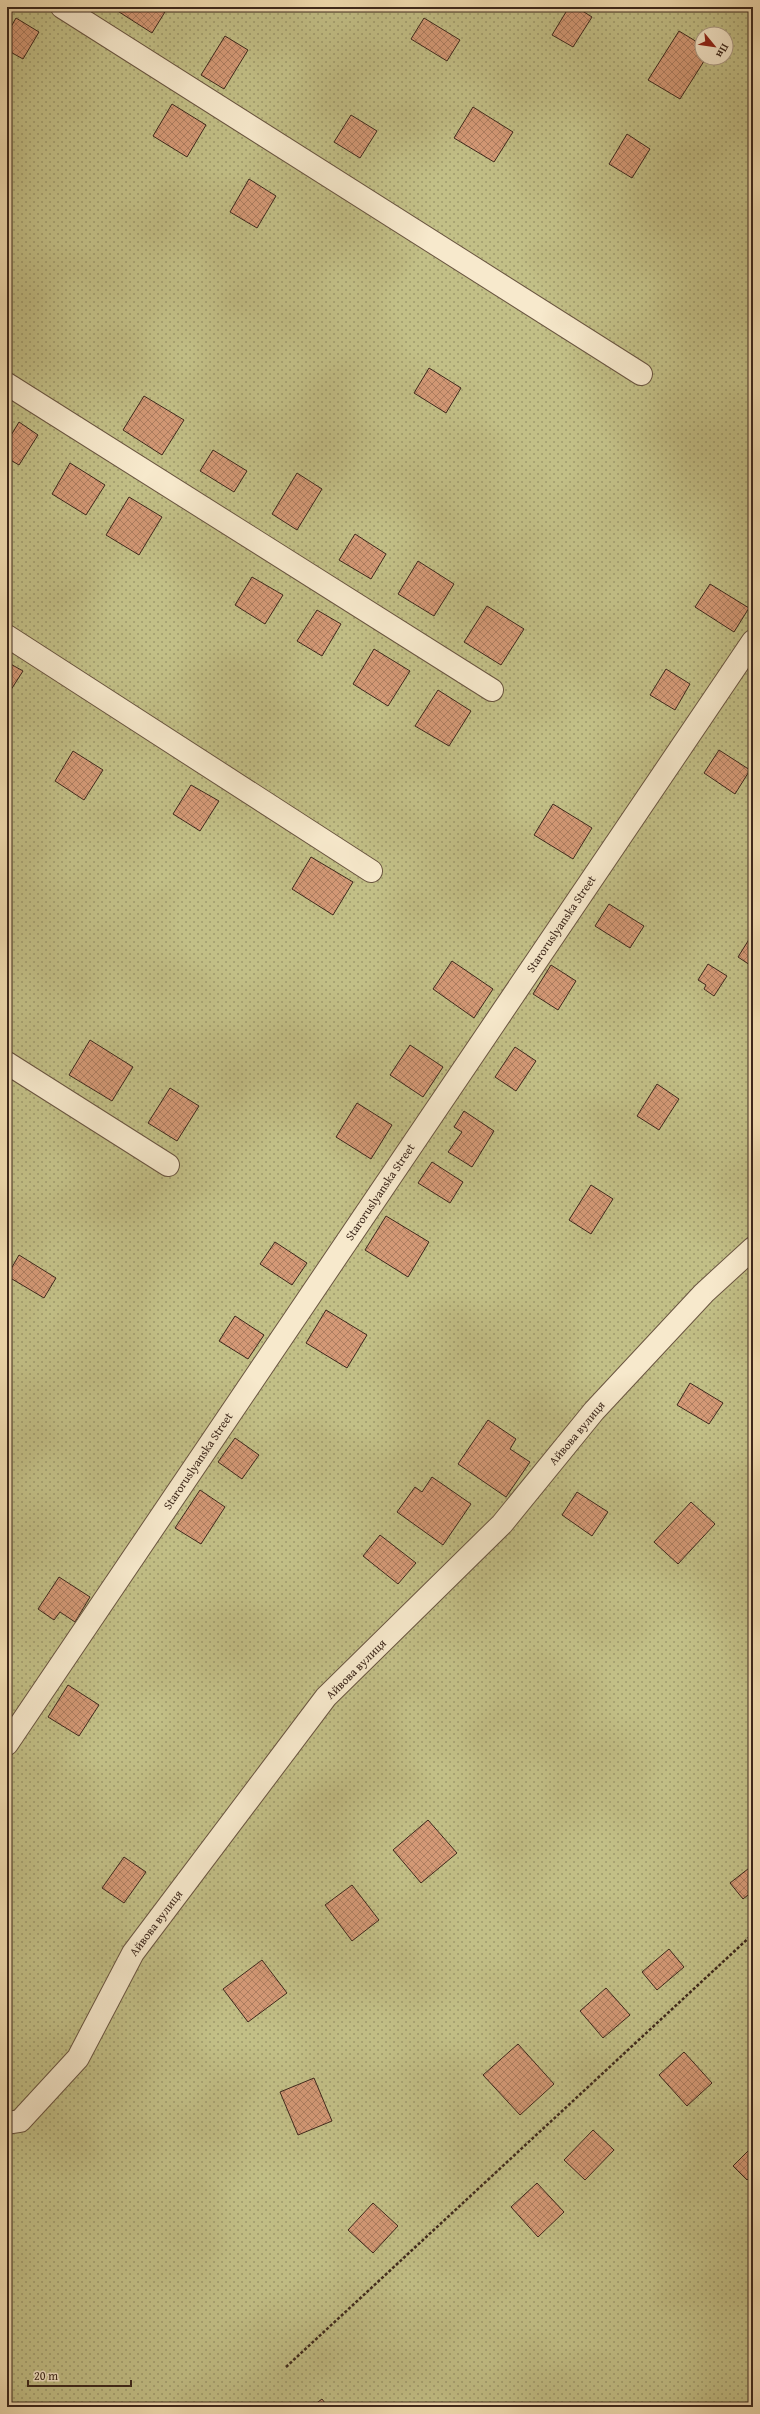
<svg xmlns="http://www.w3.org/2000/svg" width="760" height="2414" font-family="'Gentium Book Plus',serif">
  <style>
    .garden { fill: url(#garden-dots); stroke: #807451; fill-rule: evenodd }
    .building { fill: url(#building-cross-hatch); stroke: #3d281c }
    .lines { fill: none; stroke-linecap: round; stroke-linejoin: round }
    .minor-casing { stroke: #6a5541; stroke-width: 24 }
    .path { stroke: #3d281c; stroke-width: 2.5; stroke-dasharray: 3 2; stroke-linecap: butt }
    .minor { stroke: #f7e9cc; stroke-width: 22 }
    .labels { text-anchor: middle; stroke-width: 4; stroke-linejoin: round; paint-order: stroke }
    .street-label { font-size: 12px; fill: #3d281c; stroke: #f7e9cc }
  </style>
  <defs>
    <pattern id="garden-dots" width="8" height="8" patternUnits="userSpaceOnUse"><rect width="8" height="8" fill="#c2bf86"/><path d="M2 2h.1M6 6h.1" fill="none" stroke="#9f9b6d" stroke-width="1.8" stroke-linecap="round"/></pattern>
    <pattern id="building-cross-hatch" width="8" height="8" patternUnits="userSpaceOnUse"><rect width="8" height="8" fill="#d49976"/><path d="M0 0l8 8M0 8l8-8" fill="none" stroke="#ad7d60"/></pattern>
  </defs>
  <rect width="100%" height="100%" fill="#f2ddb1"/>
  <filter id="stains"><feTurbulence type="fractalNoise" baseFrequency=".005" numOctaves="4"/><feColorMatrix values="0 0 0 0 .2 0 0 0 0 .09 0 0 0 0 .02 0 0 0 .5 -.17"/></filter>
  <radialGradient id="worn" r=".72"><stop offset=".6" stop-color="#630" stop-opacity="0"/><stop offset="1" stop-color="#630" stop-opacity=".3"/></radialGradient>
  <!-- garden -->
  <path class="garden" d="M7,7H753V2407H7ZM702,34H726V58H702Z"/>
  <!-- building -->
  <path class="building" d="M118,7H168L152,33L116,10Z
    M569,7H576L592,17L573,47L552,35Z
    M16,18L39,32L23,59L7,50V34Z
    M424,18L460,40L447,61L411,39Z
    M679,31L702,45V58H706L680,99L648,80Z
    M225,36L248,50L224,89L201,75Z
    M172,104L206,125L187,157L153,136Z
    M473,107L513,132L494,162L454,138Z
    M351,115L377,131L360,158L334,142Z
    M627,134L650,149L632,178L609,164Z
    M249,179L276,196L257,228L230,212Z
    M429,368L461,388L446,413L414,393Z
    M144,396L184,420L162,455L123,430Z
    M19,422L38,435L19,465L7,458V442Z
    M213,450L247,471L234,492L200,471Z
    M70,463L105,485L86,515L52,494Z
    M297,473L322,489L297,530L272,514Z
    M129,497L162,517L139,555L106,535Z
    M355,534L386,554L371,579L339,560Z
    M418,561L454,584L434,616L398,594Z
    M252,577L283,595L265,624L235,605Z
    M710,584L749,608L734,632L695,607Z
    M487,606L524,629L501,665L464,642Z
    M317,610L341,624L322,656L297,641Z
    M374,649L410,671L388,706L353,684Z
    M7,662L23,671L7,696Z
    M666,669L690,684L675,710L650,695Z
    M438,690L471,711L449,746L415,726Z
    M719,750L750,770L735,794L704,773Z
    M73,751L103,770L84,800L55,781Z
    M191,785L219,801L200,831L173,814Z
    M553,804L592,828L573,859L534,835Z
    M311,857L353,882L333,915L292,889Z
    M609,904L644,926L630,948L595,926Z
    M753,933V967L738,957Z
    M452,961L493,989L474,1018L433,989Z
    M708,964L727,976L714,996L704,989L706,985L698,980Z
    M551,965L576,981L558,1010L533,994Z
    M90,1040L133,1067L112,1101L69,1075Z
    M410,1045L443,1067L423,1097L390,1075Z
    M515,1047L536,1061L516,1091L495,1077Z
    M657,1084L679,1099L659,1130L637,1116Z
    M170,1088L199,1106L177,1141L148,1123Z
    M357,1103L392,1125L371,1159L336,1137Z
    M464,1111L494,1131L472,1167L448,1152L462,1132L454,1127Z
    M432,1162L463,1182L450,1203L418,1183Z
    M591,1185L613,1199L591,1234L569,1220Z
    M386,1216L429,1242L408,1277L365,1250Z
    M275,1242L307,1263L292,1285L260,1264Z
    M19,1255L56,1278L44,1298L7,1276Z
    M326,1310L367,1335L347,1368L306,1343Z
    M235,1316L264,1335L248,1359L219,1341Z
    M690,1383L723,1403L709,1424L677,1405Z
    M488,1420L516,1439L510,1449L530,1462L506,1497L458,1464Z
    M235,1438L259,1455L242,1479L218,1462Z
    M432,1477L471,1504L443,1545L397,1512L415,1487L422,1492Z
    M200,1490L225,1507L201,1544L175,1528Z
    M577,1492L608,1512L592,1536L562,1515Z
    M691,1502L715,1524L678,1564L654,1542Z
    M380,1535L416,1563L398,1584L363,1556Z
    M59,1577L90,1597L75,1622L60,1612L54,1620L38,1609Z
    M68,1685L99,1705L79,1736L48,1717Z
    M428,1820L457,1853L421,1883L393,1850Z
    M124,1857L146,1872L124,1903L102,1888Z
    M753,1865V1891L743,1899L730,1883Z
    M352,1885L379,1920L352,1941L325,1905Z
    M669,1949L684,1967L657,1990L642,1972Z
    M262,1960L287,1993L248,2022L223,1989Z
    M606,1988L630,2015L603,2038L580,2011Z
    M518,2044L554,2084L520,2115L483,2075Z
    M684,2052L712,2083L687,2106L659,2075Z
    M314,2078L332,2121L298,2135L280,2092Z
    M593,2130L614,2150L585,2180L564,2160Z
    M753,2146V2174L747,2180L733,2166Z
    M537,2183L564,2212L538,2237L511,2207Z
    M373,2203L398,2226L373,2253L348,2230Z
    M322,2399L328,2407H311Z"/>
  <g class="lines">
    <defs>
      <path id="minor" d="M62,7L641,374
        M7,384L492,690
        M7,636L371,871
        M7,1063L168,1165
        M7,1744L753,641
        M7,2123L20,2121L78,2058L133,1953L326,1697L502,1524L594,1411L704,1293L753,1248"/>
    </defs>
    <!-- minor casing -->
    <use href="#minor" class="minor-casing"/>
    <!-- path -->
    <path class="path" d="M286,2367L753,1934"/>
    <!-- minor -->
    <use href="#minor" class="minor"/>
  </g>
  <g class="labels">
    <!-- street labels -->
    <g class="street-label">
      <text transform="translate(561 924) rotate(-56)" y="4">Staroruslyanska Street</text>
      <text transform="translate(380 1192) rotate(-56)" y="4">Staroruslyanska Street</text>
      <text transform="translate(577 1433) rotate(-50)" y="4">Айвова вулиця</text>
      <text transform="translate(198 1461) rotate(-56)" y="4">Staroruslyanska Street</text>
      <text transform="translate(356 1669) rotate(-45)" y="4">Айвова вулиця</text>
      <text transform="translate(156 1923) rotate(-53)" y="4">Айвова вулиця</text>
    </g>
  </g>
  <!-- margin -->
  <rect width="760" height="2414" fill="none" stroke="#f2ddb1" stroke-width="24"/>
  <rect x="8" y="8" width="744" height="2398" fill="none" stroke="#3d281c" stroke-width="2"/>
  <rect x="12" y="12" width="736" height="2390" fill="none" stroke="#3d281c"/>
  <!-- north arrow -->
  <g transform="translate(714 46) rotate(119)"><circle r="19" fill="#f7e9cc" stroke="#ad9c86"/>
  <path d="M0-3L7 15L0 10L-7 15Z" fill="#8f2418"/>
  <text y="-6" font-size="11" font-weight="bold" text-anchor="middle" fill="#3d281c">Пн</text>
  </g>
  <!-- scale -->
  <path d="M28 2380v6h103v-6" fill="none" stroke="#3d281c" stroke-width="2"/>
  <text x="34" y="2380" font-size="12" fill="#3d281c" stroke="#f7e9cc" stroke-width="3" paint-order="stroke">20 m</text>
  <rect width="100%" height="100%" filter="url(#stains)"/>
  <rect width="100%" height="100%" fill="url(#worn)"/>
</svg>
